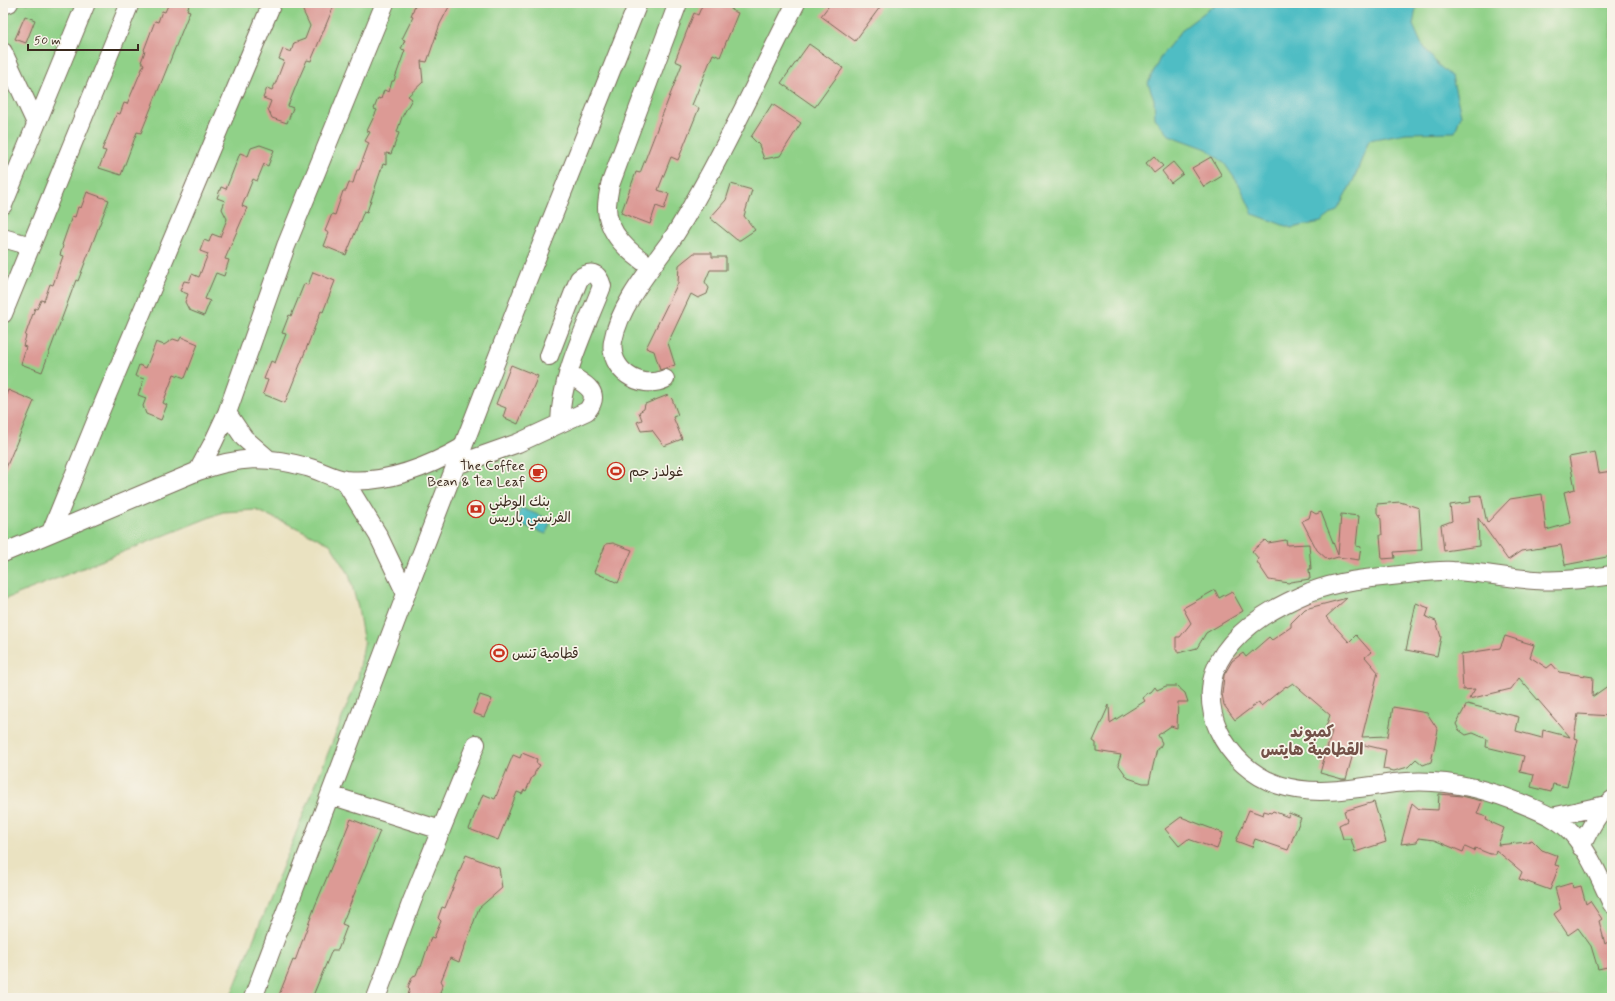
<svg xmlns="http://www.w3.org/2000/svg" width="1615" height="1001" font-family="Mynerve,'Playpen Sans Arabic',sans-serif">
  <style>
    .green { fill: #90d188; stroke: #667e53 }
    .water { fill: #4fbdc4; stroke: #457471 }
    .building { fill: #dc9a95 }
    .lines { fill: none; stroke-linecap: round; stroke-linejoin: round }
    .minor-casing { stroke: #786a57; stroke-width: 20 }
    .minor { stroke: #fff; stroke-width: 18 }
    .labels { text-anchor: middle; stroke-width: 3.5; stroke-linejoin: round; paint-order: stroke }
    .poi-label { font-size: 14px; fill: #3b2a1e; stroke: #f7f3e8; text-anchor: start }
    .quarter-label { font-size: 16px; font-weight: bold; fill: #735148; stroke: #f7f3e8 }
  </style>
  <rect width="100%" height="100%" fill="#f7f3e8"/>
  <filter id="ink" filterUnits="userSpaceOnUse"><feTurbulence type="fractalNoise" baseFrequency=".025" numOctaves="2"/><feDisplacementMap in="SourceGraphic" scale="8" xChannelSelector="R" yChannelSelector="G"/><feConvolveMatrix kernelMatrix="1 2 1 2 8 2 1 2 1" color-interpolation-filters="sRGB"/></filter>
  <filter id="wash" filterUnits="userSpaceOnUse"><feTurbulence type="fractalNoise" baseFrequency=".012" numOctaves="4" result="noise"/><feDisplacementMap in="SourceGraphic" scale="16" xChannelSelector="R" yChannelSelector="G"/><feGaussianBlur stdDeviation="0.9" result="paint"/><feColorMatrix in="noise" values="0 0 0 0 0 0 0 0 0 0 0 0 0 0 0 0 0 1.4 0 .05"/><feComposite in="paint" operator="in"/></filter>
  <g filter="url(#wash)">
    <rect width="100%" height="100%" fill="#eae2c1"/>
    <!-- green -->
    <path class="green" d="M3,3H1612V998H230L358,678L364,644L358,608L349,574L330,544L295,527L256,510L223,512L3,600Z"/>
    <!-- water -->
    <path class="water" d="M1217,3H1417L1413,25L1421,43L1437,64L1452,77L1461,115L1455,132L1406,133L1369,140L1355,177L1338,209L1321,222L1291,228L1253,214L1240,186L1224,163L1207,149L1169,135L1155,118L1154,99L1148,83L1161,56L1184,28Z
      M521,508L551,520L546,534L515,522Z"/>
    <g id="blocks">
      <!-- building -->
      <path class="building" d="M169,3H190L187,10L190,11L141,133L137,132L121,175L99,168L106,151L102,150L117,113L120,114L124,103L127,104L133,90L144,64L141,62L145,51L144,50L155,21L158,22L162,11L165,12Z
        M306,3H335L311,61L307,60L300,76L288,106L293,108L287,123L272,118L268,109L271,101L263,98L267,88L272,90L276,82L284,61L279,59L283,49L291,52L294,43L305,39L310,26L303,11Z
        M420,3H451L440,24L427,62L421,61L423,82L408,96L412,99L402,117L397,132L399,133L391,154L386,153V165L383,164L367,212L364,211L346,255L324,246L329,233L325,231L332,214L335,215L343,191H346L349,183H353L357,170H359L369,143L365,141L370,132L367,131L377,110L374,109L378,98L381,99L384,90L389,92L392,81H394L405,50L401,49L405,40L402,39L413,17L411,16L415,5L418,6Z
        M703,3H734L731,10L738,13L720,57L713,54L692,105L699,108L678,160L671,157L658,190L669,194L664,209L656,206L650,224L621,213L636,172L640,173L682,64L675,61L694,13L698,15Z
        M831,3H883L855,41L821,16Z
        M25,16L35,20L26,43L15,39Z
        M809,44L843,68L815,107L781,83Z
        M772,104L801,123L780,156L764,159L759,145L751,137Z
        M260,145L274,150L268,166L264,164L257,181L253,179L242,206L247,208L225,259L229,260L224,276L216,273L205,299L210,301L204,316L189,310L185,302L188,294L180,291L184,281L189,282L192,274L199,277L208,254L200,251L204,240L209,242L212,234L220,237L227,219L222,209L225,201L217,198L221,187L226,189L240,153L248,156L251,148Z
        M1154,156L1163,166L1154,173L1146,163Z
        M1211,157L1222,176L1204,187L1192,168Z
        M1173,162L1183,174L1171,183L1162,171Z
        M731,184L752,190L744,216L755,230L740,240H737L710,218L726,200Z
        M87,192L109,200L78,281L76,280L42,372L21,364L26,347L23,346L26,336H25L35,308L37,309L41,300L44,301L50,284L53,285L63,256L60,255L63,246L62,245L72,216L75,217L78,207L81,208Z
        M694,253H712V257H726V270H710L705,282L709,288L707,294L698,298L691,294L668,343L675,365L660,370L654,351L646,348L678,283L679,265Z
        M313,272L335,281L323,312L321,311L285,403L263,394L268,380L264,379L271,361L275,363L286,334L282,333L289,315L291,316L304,284L308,285Z
        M181,337L198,344L185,378L174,374L163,403L167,405L161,420L146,414L143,406L146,398L138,395L144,379L135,376L139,365L146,368L156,342L164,345L173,339L179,341Z
        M511,365L538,376L518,424L503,417L506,408L496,404Z
        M8,390L34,401L3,475V403Z
        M668,395L672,399L678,415L673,417L682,439L664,446L652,430L641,431L637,422L642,420L639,412L644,409L645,404Z
        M1595,452L1599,473L1612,471V556L1565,565L1561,545L1521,551L1508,560L1478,518L1479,546L1444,551L1441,525L1452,521L1450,505L1471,502L1470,496L1481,495L1487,523L1510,499L1542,494L1546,530L1571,523L1564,492L1575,489L1569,457Z
        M1400,502L1419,508L1422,550L1394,552L1395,558L1382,559L1380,535H1382L1381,520L1380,515L1377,513V504Z
        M1311,511L1316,514L1321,512L1338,555L1341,514L1359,516L1356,546L1361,547L1359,560L1338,557L1328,560L1317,550L1302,521L1309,518Z
        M1265,540L1268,543L1286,540L1287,545L1309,544L1311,569H1309L1310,579L1290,582L1289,583L1269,580L1257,562L1258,558L1252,551Z
        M613,543L632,550L618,583L594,572L606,544Z
        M1215,590L1219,598L1232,591L1243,611L1206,633L1197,648L1178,653V650H1176V637H1180L1191,623L1183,608Z
        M1347,598L1326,617L1349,642L1356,635L1371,652L1365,657L1378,672L1362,737L1388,736L1393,707L1427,713L1438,730L1431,762L1423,765L1416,759L1408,767L1394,771L1383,769L1386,750L1356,743L1346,779H1342L1320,773L1332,731L1325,729L1330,715L1293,683L1287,687L1286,686L1261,706L1259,702L1235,720L1224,705L1222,694L1223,686L1224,675L1232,661L1243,653L1246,657L1269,637L1272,640L1291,627V623L1305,609Z
        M1416,603L1429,608L1426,617L1436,621L1441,637L1437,656L1406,650Z
        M1505,636L1534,645L1530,657L1547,668L1552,664L1559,672L1593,677L1592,697L1612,683V716L1578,714L1574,738L1578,739L1567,787L1553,784L1551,792L1531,787L1534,775L1520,772L1524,756L1486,747L1487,739L1473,733L1466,735L1459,730L1456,724L1467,704L1519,717L1516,731L1542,738L1543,730L1570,737L1519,678L1511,689L1469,699L1475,689L1463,690L1461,654L1500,648Z
        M1166,686H1177L1185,693L1188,702H1178L1177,728L1171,726L1158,735L1162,743L1160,747L1157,749L1149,783H1143L1128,778L1118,764L1121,755L1096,751V743L1093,741L1109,705L1110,723L1145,701L1143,698L1147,693L1151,692L1155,687L1157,690Z
        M480,695L492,699L484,717L473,713Z
        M522,753L537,759L536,763L540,765L535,772L534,776L532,777L526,791L524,790L522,794L517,792L498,840L469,829L483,794L495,799L513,755L520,758Z
        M1439,794L1462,796L1482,801L1477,814L1487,817L1486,820L1504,828L1498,845L1527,842L1532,840L1542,850L1558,856L1555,865L1559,866L1550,890L1519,879L1522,872L1496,850L1495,854H1490L1475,848L1474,851L1465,847L1463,852L1434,840L1418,838L1417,842L1401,844L1412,803L1419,809L1438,810Z
        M1374,802L1386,842L1355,852L1351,839H1343L1339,825L1347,821L1344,811Z
        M1249,810L1263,815L1264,811L1271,813L1273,811L1288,817L1289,813L1301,818L1288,850L1255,839L1252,847L1236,841Z
        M1181,817L1223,833L1217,849L1188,839L1179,846L1165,829Z
        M351,819L380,831L342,924L347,926L338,950H332L312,998H287L279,995L293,960L295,961L315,906Z
        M466,855L499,868L502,888L479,908L459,962L450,958L441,981L443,984L438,998H407L410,989L408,987L413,976L416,975L419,967H421L431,937L434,938L441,921L438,918L442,907L445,908Z
        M1572,883L1573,888L1581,886L1586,904L1590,901L1602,919L1599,921L1605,944L1612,939V966L1598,969L1591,946L1578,928L1568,935L1554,914L1561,909L1555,888Z"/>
    </g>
  </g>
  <g filter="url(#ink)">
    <use href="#blocks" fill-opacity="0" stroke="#786a57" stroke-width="1"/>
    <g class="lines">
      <defs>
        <path id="minor" d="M3,5L9,3
          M3,52L36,123
          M3,205L86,3
          M3,238L31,246
          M651,267C630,253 607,234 607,207C607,200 609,192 610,185L678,3
          M3,314L130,3
          M549,356L579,279C590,270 598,272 602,286C585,330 561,375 560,423
          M665,379C640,391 608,369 613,341C619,306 652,267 672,239C681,226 689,211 697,197C733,134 763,68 796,3
          M227,413L244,438L267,458
          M456,465L518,443L587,411C603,391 583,383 568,374
          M198,471L213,443L227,413L286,246L385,3
          M344,480L378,535L406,594
          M51,532L99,414L272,3
          M3,553L198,471C239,457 265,455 307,467C319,470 332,478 345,480C386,484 428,467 463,447
          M1612,575C1586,579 1561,582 1535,580C1508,578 1481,572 1453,571C1436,570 1418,573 1400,575C1370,578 1338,581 1310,592C1277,606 1245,623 1224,653C1190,702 1226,768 1279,785C1316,797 1356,788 1394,783C1442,777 1487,788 1530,807C1546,814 1560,820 1571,832C1590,853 1600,879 1612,904
          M330,795L441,830
          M1552,817L1606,805
          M1581,847C1589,830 1598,812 1612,800
          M253,998L406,594L527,281L638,3
          M376,998L412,901L476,744"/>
      </defs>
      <!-- minor casing -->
      <use href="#minor" class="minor-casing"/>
      <!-- minor -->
      <use href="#minor" class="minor"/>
    </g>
  </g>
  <!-- icons -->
  <defs>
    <symbol id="stadium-ring" viewBox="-11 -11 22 22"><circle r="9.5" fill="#f7f3e8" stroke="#c8321e" stroke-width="1.5"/><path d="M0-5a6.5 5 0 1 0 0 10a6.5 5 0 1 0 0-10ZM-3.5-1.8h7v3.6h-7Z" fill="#c8321e"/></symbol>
    <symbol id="cafe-ring" viewBox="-11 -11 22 22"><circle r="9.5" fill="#f7f3e8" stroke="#c8321e" stroke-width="1.5"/><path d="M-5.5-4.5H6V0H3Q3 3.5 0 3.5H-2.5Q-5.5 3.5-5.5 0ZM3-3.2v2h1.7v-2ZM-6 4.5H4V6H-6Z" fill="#c8321e"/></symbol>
    <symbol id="bank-ring" viewBox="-11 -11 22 22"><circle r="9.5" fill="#f7f3e8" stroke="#c8321e" stroke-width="1.5"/><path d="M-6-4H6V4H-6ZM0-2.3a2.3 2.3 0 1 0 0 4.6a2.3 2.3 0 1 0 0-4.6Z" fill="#c8321e"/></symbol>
  </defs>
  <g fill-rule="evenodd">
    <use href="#stadium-ring" x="606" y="461" width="20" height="20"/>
    <use href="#cafe-ring" x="528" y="463" width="20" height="20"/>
    <use href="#bank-ring" x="466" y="499" width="20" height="20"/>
    <use href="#stadium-ring" x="489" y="643" width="20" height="20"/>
  </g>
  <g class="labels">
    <!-- poi labels -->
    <g class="poi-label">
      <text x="525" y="470" text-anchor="end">The Coffee<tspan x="525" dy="16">Bean &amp; Tea Leaf</tspan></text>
      <text x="629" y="476">غولدز جم</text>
      <text x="489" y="506">بنك الوطني<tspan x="489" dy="16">الفرنسي باريس</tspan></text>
      <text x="512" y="658">قطامية تنس</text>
    </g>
    <!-- quarter labels -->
    <g class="quarter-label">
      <text x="1312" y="737">كمبوند<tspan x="1312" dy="18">القطامية هايتس</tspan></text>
    </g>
  </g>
  <!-- margin -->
  <rect width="1615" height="1001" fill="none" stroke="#f7f3e8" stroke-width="16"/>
  <!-- scale -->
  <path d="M28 44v6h110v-6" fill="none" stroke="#3b2a1e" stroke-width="2"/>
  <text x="34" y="44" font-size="12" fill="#3b2a1e" stroke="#f7f3e8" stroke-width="3" paint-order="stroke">50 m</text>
</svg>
